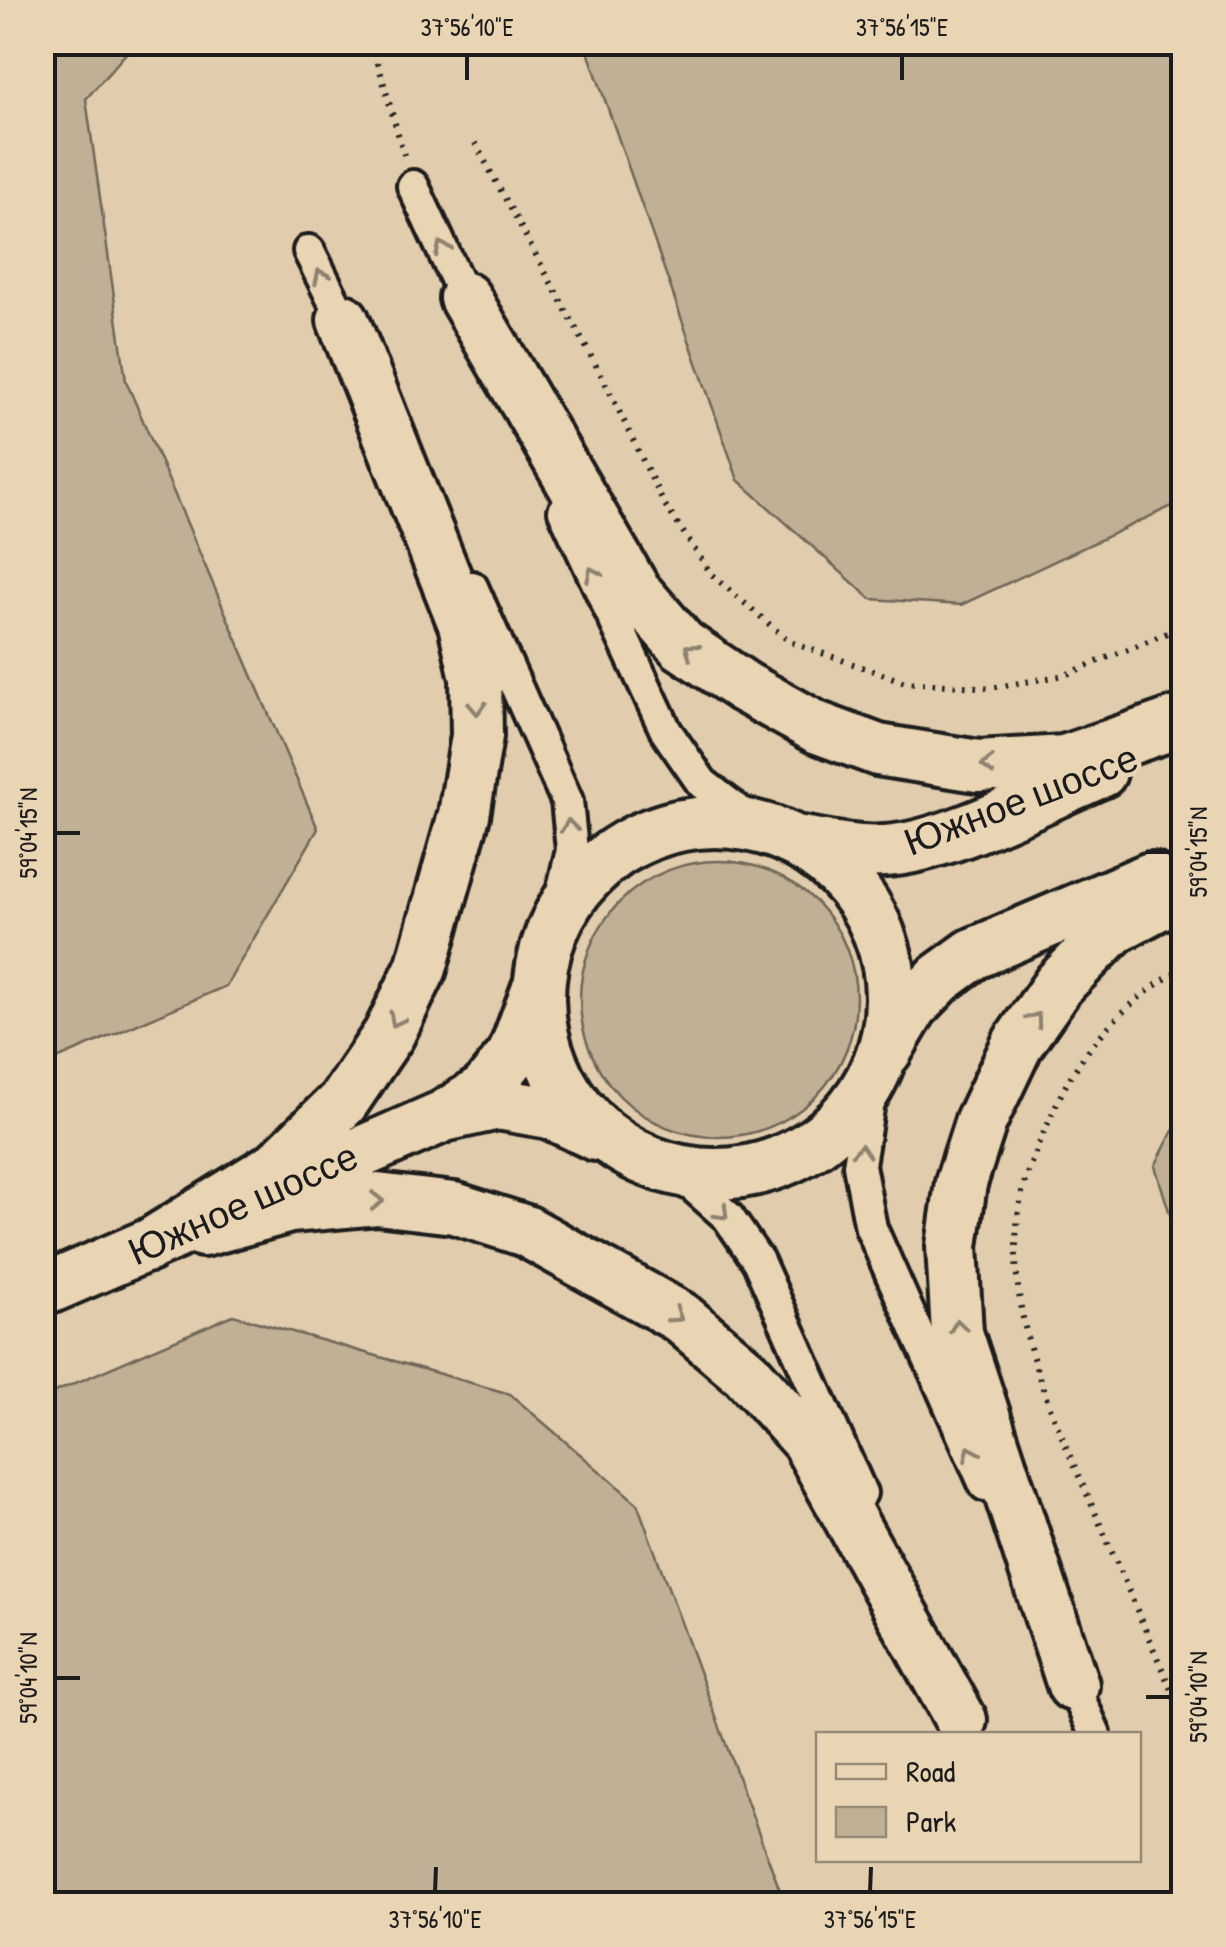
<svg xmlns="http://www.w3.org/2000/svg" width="1226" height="1947" font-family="'Patrick Hand',sans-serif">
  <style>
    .green { fill: #c0b095; stroke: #6e6658; stroke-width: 2.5 }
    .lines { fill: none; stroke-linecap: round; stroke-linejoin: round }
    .minor-casing { stroke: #1c1c1c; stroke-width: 38 }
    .primary-casing { stroke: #1c1c1c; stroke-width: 58 }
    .path { stroke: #1c1c1c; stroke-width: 6; stroke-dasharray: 2.5 8; stroke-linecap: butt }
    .minor { stroke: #e9d4b3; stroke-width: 30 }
    .primary { stroke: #e9d4b3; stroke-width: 50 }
    .oneway { stroke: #8d816f }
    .ticks { fill: none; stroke: #1c1c1c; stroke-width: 4 }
    .labels { text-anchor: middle; stroke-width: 9; stroke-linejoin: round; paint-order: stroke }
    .street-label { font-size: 38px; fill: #1c1c1c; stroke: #e9d4b3 }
    .neatline { fill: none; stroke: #1c1c1c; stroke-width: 4 }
    .ticks-label { font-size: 25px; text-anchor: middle; fill: #1c1c1c }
  </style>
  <rect width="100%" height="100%" fill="#e1cdad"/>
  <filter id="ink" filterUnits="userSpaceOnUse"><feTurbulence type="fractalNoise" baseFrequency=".01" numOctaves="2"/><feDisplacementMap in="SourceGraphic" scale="20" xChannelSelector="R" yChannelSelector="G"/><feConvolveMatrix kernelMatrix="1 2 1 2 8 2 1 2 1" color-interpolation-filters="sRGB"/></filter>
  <g filter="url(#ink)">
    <!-- green -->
    <path class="green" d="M43,42L135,43L86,99L126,381L318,829L226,986L43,1065Z
      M585,43H1183V501L961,605L871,599L738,480Z
      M580 999a138 138 0 1 1 276 0a138 138 0 1 1-276 0Z
      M1183,1111H1184L1183,1256L1155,1166Z
      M233,1315L510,1394L637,1503L785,1904H43V1397Z"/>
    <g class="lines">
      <defs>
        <path id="minor" d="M413,186L471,311
          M309,251L350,334
          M564,511L666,731L702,783L759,827
          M472,587L567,801L572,850L555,922
          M873,1077L859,1165L871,1228L985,1485
          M641,1159L693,1186L728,1217L758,1261L861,1493
          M1068,1673L1095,1734"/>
        <path id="primary" d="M465,298L635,591L682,645L744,687L816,727L878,750L978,766L1065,761L1184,720
          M539 998a176 176 0 1 1 352 0a176 176 0 1 1-352 0Z
          M802,842C829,847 857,853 885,851C946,848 1043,796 1101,772
          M886,1051L912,1007L940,978L973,954L1151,878
          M448,1115L498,1104L550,1113L596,1135
          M263,1195L444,1116L485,1090L513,1055L537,990
          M203,1231L290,1207L377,1199L454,1208L526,1231L680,1317L746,1373L807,1441L961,1720
          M146,1247L277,1166L343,1102L389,1034L421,968L464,815L477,736L476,678L464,624L343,320
          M42,1291L176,1233
          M1073,1685L957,1333L952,1246L961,1183L981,1121L1018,1043L1059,984L1114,928L1184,891"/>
      </defs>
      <!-- minor casing -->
      <use href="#minor" class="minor-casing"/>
      <!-- primary casing -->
      <use href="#primary" class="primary-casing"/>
      <!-- path -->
      <path class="path" d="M372,42L404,155
        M475,143L605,382L663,502L712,575L790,642L905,682L991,688L1065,675L1184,626
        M1184,968C1126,999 1078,1052 1053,1112C1041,1139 1027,1168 1021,1197C999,1311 1053,1416 1097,1517C1126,1585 1155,1652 1184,1720"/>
      <!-- minor -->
      <use href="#minor" class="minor"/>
      <!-- primary -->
      <use href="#primary" class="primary"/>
    </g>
    <!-- one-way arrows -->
    <defs><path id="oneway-chevron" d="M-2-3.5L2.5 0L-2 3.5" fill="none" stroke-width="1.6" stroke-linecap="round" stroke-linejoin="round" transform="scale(2.5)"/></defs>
    <g class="oneway">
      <use href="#oneway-chevron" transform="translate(442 248) rotate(-115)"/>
      <use href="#oneway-chevron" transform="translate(321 276) rotate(-116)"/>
      <use href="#oneway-chevron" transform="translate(593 574) rotate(-115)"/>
      <use href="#oneway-chevron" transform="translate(691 650) rotate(-143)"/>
      <use href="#oneway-chevron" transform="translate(477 708) rotate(88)"/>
      <use href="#oneway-chevron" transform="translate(988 765) rotate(179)"/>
      <use href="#oneway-chevron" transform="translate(569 826) rotate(-96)"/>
      <use href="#oneway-chevron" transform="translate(1035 1019) rotate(-55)"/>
      <use href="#oneway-chevron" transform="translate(396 1020) rotate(117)"/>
      <use href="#oneway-chevron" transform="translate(861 1151) rotate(-86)"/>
      <use href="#oneway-chevron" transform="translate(377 1201) rotate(1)"/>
      <use href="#oneway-chevron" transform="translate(722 1213) rotate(45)"/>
      <use href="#oneway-chevron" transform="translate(676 1316) rotate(33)"/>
      <use href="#oneway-chevron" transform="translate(958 1326) rotate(-98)"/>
      <use href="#oneway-chevron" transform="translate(971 1453) rotate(-114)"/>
    </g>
  </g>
  <!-- ticks -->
  <path class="ticks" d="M467,80V55M902,80V55M55,833H80M1146,852H1171M55,1678H80M1146,1697H1171M435,1892L436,1867M870,1892L871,1867"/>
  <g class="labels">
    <!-- street labels -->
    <g class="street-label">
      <text transform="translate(1021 800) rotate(-21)" y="13">Южное шоссе</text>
      <text transform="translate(243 1204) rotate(-24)" y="13">Южное шоссе</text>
    </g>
  </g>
  <!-- margin -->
  <rect width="1226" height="1947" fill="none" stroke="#e9d4b3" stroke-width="110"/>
  <!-- legend -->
  <rect x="816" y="1732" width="325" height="130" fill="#e9d4b3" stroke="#978a77" stroke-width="2.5"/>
  <rect x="836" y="1764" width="50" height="15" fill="#e9d4b3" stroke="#978a77" stroke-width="2.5"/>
  <text x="906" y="1782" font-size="30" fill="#1c1c1c">Road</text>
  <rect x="836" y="1807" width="50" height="30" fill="#c0b095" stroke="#978a77" stroke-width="2.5"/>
  <text x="906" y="1832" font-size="30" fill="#1c1c1c">Park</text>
  <rect x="55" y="55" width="1116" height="1837" class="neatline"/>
  <g class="ticks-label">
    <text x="467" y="36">37°56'10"E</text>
    <text x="902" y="36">37°56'15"E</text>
    <text transform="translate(28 833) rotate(-90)" y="9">59°04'15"N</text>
    <text transform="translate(1198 852) rotate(-90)" y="9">59°04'15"N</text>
    <text transform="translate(28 1678) rotate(-90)" y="9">59°04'10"N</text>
    <text transform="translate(1198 1697) rotate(-90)" y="9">59°04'10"N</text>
    <text x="435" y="1928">37°56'10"E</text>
    <text x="870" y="1928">37°56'15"E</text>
  </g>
</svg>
